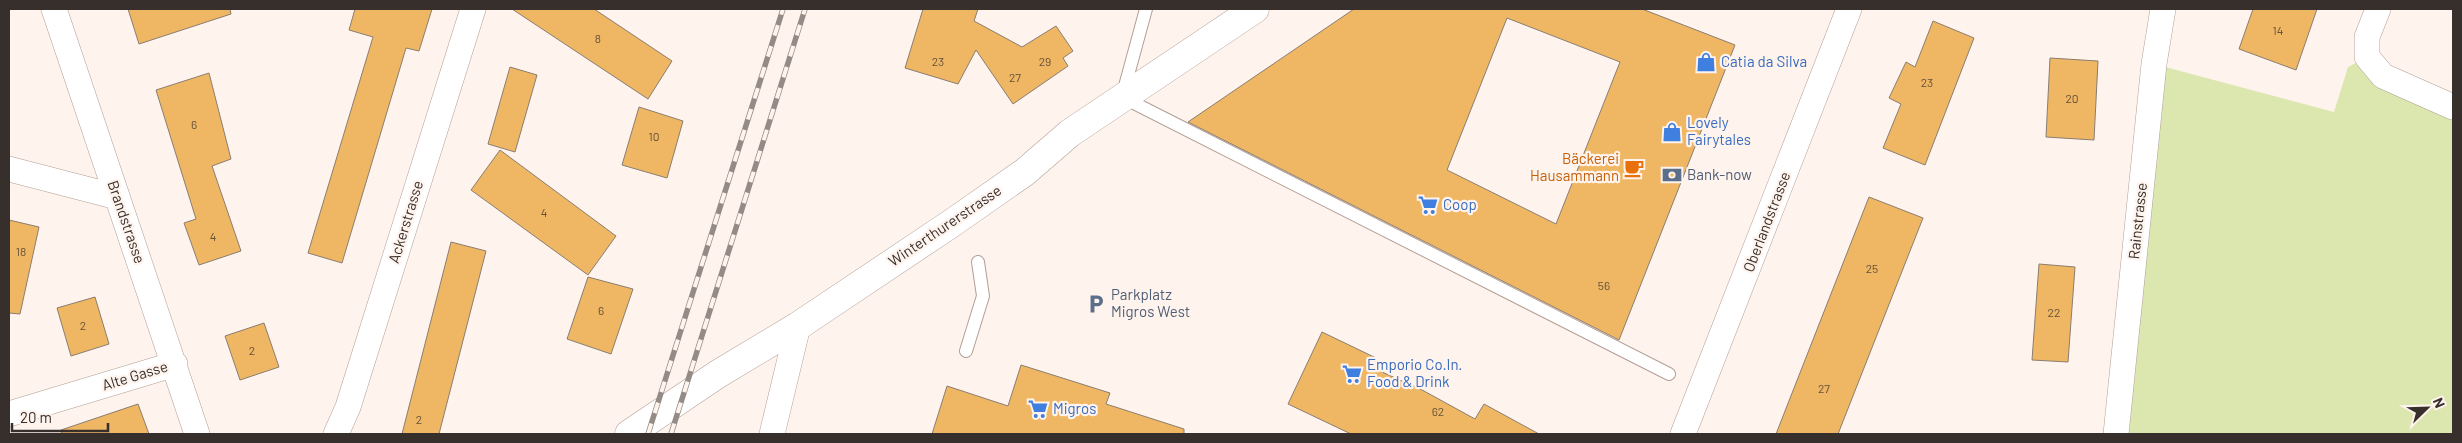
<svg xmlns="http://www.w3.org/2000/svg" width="2462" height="443" font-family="Barlow,sans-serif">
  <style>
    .green { fill: #dce7af }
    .building { fill: #efb764; stroke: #897e70; fill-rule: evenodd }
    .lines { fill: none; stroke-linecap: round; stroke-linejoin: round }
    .service-casing { stroke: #b29f96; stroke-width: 14 }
    .minor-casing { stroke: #b29f96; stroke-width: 26 }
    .secondary-casing { stroke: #b29f96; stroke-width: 29 }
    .service { stroke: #fff; stroke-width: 12 }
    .minor { stroke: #fff; stroke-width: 25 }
    .secondary { stroke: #fff; stroke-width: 28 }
    .rail-casing { stroke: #958b86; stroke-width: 5.5 }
    .rail { stroke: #fff3ed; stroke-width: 4; stroke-dasharray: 11; stroke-linecap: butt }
    .labels { text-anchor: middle; stroke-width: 4.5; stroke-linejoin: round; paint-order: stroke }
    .number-label { font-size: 12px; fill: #65513a }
    .shop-label { font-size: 15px; fill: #366cbe; stroke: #fff3ed; text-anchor: start }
    .food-label { font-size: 15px; fill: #c56008; stroke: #fff3ed; text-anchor: end }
    .service-label { font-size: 15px; fill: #4e5e75; stroke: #fff3ed; text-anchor: start }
    .street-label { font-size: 15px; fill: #372f2c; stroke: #fff3ed }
  </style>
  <rect width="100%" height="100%" fill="#fff3ed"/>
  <!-- green -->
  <path class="green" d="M2367,57L2453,107V434H2116L2154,64L2334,112L2348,67Z"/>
  <!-- building -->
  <path class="building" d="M128,9H230L231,14L139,44Z
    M355,9H432L419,51L406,48L342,263L308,253L373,37L349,30Z
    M512,9H594L672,61L648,99Z
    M923,9H978L974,21L1022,47L1056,26L1073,51L1063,58L1068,66L1013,104L976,50L958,84L905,68Z
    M1354,9H1642L1735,45L1619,340L1188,122ZM1507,18L1620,62L1556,224L1447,170Z
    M2253,9H2317L2296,70L2239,49Z
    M1933,21L1974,38L1925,165L1883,148L1901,104L1889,98L1906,62L1915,67Z
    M2050,58L2098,61L2094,140L2046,137Z
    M510,67L537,75L515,152L488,144Z
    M209,73L231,159L212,166L241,251L199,265L184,223L196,219L156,90Z
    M639,107L683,121L667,178L622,165Z
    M500,150L616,236L588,275L471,190Z
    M1869,197L1923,218L1838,434H1776Z
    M9,220L39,227L20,314L9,313Z
    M451,242L486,251L439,434H402Z
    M2039,264L2075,267L2068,362L2032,360Z
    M588,277L633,289L611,354L567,339Z
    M95,297L109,344L71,356L57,308Z
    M264,323L279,367L240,380L225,336Z
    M1322,332L1376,358L1371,367L1424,391L1475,419L1484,404L1539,434H1351L1288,404Z
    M1021,365L1110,393L1106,404L1184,429V434H932L947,386L1008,406Z
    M138,404L149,434H62L61,430Z"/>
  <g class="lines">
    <defs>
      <path id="service" d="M1146,9L1122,97L1669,374
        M966,351L983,296L978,262"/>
      <path id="minor" d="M54,9L197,434
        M2378,9L2367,37V57L2383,76L2453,107
        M9,169L117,197
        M9,414L175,364
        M336,434L348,407L473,9
        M772,434L798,326
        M1683,434L1849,9
        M2116,434L2154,64L2163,9"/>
      <path id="secondary" d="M629,434L718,374L798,326L952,223L1025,172L1070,133L1255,9"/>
    </defs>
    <!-- service casing -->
    <use href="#service" class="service-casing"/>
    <!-- minor casing -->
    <use href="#minor" class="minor-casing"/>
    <!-- secondary casing -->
    <use href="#secondary" class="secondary-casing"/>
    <!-- service -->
    <use href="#service" class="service"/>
    <!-- minor -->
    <use href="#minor" class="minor"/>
    <!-- secondary -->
    <use href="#secondary" class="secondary"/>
    <defs>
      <path id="rail" d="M648,434L783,9
        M671,434L805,9"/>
    </defs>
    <!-- rail casing -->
    <use href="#rail" class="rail-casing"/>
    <!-- rail -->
    <use href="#rail" class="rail"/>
  </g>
  <!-- icons -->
  <defs>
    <symbol id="shop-bare" viewBox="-9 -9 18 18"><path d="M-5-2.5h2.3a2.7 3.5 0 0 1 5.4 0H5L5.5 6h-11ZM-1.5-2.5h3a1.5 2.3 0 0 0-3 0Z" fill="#3f7fe0" stroke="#fff3ed" stroke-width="2.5" paint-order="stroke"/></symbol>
    <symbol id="cafe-bare" viewBox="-9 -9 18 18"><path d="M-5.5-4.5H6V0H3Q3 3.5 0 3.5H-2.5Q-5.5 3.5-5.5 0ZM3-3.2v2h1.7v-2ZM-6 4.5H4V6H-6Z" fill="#e8710a" stroke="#fff3ed" stroke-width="2.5" paint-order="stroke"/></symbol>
    <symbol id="bank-bare" viewBox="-9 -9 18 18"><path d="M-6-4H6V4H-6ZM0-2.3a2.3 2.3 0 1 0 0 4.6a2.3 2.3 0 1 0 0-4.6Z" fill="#5c6f8a" stroke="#fff3ed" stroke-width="2.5" paint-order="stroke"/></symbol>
    <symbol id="supermarket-bare" viewBox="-9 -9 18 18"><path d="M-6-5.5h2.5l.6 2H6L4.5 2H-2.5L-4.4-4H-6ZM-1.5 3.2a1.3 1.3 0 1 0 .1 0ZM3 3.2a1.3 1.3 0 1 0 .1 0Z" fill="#3f7fe0" stroke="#fff3ed" stroke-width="2.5" paint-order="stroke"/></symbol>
    <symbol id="parking-bare" viewBox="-9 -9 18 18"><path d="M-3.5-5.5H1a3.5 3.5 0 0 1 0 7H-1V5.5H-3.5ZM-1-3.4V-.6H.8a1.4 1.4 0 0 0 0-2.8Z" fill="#5c6f8a" stroke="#fff3ed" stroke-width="2.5" paint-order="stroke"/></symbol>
  </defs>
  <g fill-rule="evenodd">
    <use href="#shop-bare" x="1692" y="48" width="28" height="28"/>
    <use href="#shop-bare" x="1658" y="118" width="28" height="28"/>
    <use href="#cafe-bare" x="1620" y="154" width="28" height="28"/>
    <use href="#bank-bare" x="1658" y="161" width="28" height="28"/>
    <use href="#supermarket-bare" x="1414" y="191" width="28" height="28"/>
    <use href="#parking-bare" x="1082" y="290" width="28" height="28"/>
    <use href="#supermarket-bare" x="1338" y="360" width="28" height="28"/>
    <use href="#supermarket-bare" x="1024" y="395" width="28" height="28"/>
  </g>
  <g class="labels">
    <!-- number labels -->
    <g class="number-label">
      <text x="2278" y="35">14</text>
      <text x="598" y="43">8</text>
      <text x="938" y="66">23</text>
      <text x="1045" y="66">29</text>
      <text x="1015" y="82">27</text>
      <text x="1927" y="87">23</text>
      <text x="2072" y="103">20</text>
      <text x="194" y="129">6</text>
      <text x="654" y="141">10</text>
      <text x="544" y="217">4</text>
      <text x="213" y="241">4</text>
      <text x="21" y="256">18</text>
      <text x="1872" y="273">25</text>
      <text x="1604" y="290">56</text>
      <text x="601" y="315">6</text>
      <text x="2054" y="317">22</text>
      <text x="83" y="330">2</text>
      <text x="252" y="355">2</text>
      <text x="1824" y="393">27</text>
      <text x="1438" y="416">62</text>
      <text x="419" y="424">2</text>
    </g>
    <!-- shop labels -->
    <g class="shop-label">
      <text x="1721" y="67">Catia da Silva</text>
      <text x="1687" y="128">Lovely<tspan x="1687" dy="17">Fairytales</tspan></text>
      <text x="1443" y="210">Coop</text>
      <text x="1367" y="370">Emporio Co.In.<tspan x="1367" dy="17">Food &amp; Drink</tspan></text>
      <text x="1053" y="414">Migros</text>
    </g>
    <!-- food labels -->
    <g class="food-label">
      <text x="1619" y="164">Bäckerei<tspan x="1619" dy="17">Hausammann</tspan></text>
    </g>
    <!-- service labels -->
    <g class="service-label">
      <text x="1687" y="180">Bank-now</text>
      <text x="1111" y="300">Parkplatz<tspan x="1111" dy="17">Migros West</tspan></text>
    </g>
    <!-- street labels -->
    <g class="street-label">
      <text transform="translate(2138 221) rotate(-84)" y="5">Rainstrasse</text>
      <text transform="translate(126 222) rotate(71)" y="5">Brandstrasse</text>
      <text transform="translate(406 222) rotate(-73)" y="5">Ackerstrasse</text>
      <text transform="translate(1767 222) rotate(-69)" y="5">Oberlandstrasse</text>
      <text transform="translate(945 226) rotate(-34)" y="5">Winterthurerstrasse</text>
      <text transform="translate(135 376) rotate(-17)" y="5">Alte Gasse</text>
    </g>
  </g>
  <!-- border -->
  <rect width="2462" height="443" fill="none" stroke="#372f2c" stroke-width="20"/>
  <!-- north arrow -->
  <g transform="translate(2427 408) rotate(67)" stroke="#fff3ed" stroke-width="4" paint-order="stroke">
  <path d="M0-4L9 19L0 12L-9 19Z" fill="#372f2c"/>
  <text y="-8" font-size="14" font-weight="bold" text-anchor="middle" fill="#372f2c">N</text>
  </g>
  <!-- scale -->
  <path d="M12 423v8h96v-8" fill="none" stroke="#372f2c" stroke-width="2.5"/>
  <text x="20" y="423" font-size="15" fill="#372f2c" stroke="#fff3ed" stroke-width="4" paint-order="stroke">20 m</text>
</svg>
